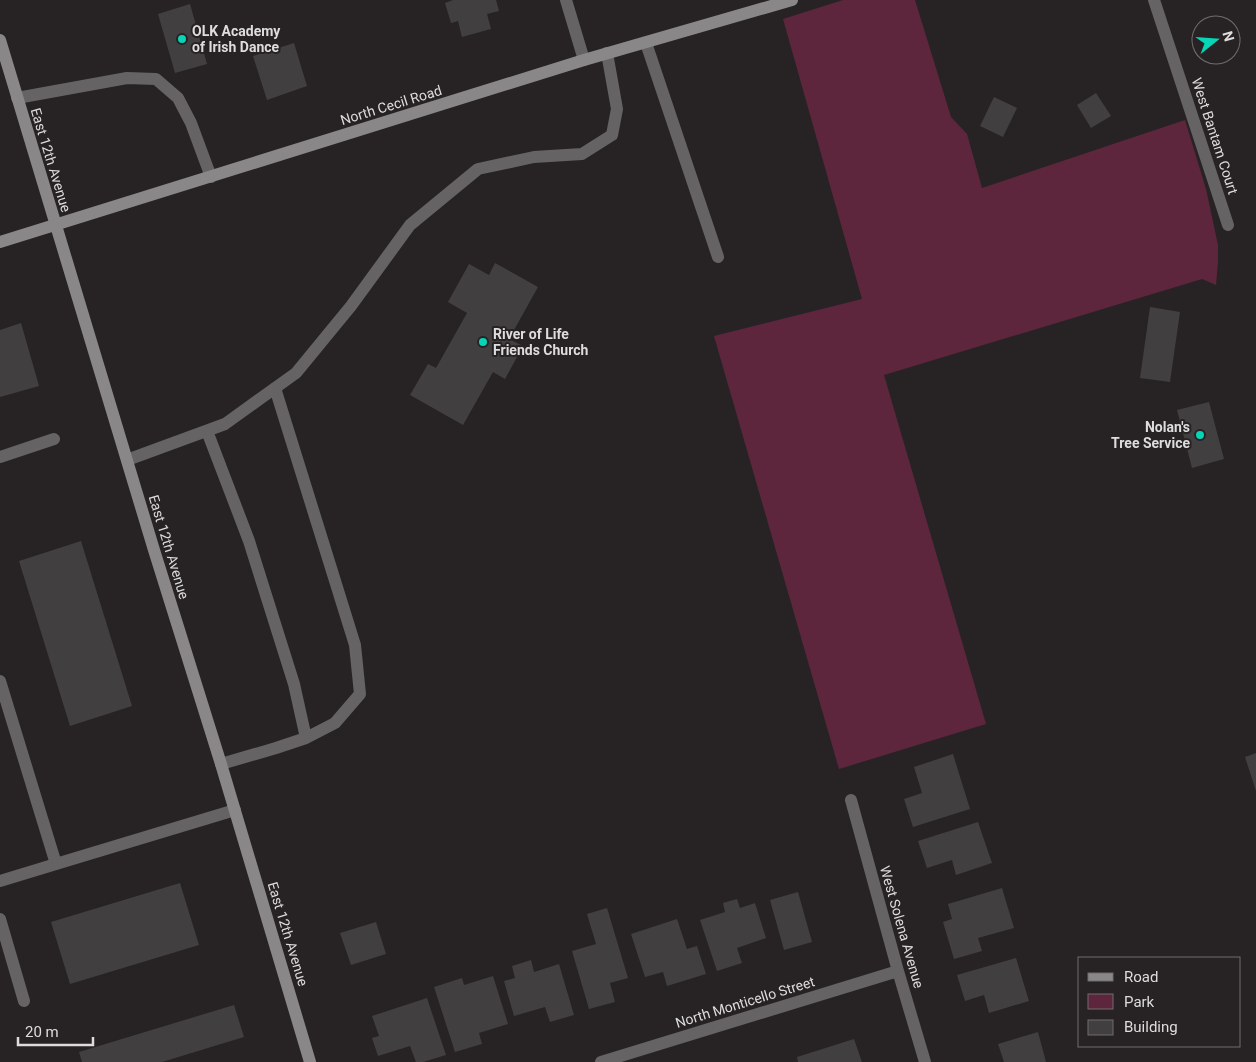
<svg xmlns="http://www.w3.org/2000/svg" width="1256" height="1062" font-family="Roboto,sans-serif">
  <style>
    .green { fill: #5d263d }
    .building { fill: #423f40 }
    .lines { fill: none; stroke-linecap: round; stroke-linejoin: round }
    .lane { stroke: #656364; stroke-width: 12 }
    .street { stroke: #656364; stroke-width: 12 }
    .secondary { stroke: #8a8788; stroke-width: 12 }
    .poi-dot { fill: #07d5b6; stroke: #272325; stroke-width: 2 }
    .labels { text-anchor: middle; stroke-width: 4; stroke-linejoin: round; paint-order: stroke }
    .poi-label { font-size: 14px; font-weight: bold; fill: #dedcdc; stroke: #272325; text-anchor: start }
    .street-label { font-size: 14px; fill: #dedcdc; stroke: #272325 }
  </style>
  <rect width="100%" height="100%" fill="#272325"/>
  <!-- green -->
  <path class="green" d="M843,0H915L951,117L967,134L982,188L1185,120L1206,189L1218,245V262L1216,285L1202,279L884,375L986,724L839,769L714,336L862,299L783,19Z"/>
  <!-- building -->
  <path class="building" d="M453,0H496L499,11L487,14L491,29L462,37L458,21L451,23L445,3Z
    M190,4L207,64L175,73L158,14Z
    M294,43L307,86L267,100L253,56Z
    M1096,93L1111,116L1091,128L1077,105Z
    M994,97L1017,108L1003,137L980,126Z
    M495,263L538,287L509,339L523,346L505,379L493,372L463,425L410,395L428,364L436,368L467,313L448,302L469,264L489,275Z
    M1150,307L1180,312L1170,382L1140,378Z
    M21,323L39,386L0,397V330Z
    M1209,402L1224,459L1192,468L1177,410Z
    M81,541L132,706L70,726L19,561Z
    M1256,753V791L1245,757Z
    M953,754L970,809L913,827L904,799L922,793L914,767Z
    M978,822L992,863L956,875L952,860L927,868L918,841Z
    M180,883L199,945L70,984L51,922Z
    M1002,888L1014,928L978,938L982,951L954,959L943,922L952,919L948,904Z
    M798,892L812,942L784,950L770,900Z
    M737,899L740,908L755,903L766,938L737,948L742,963L717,971L700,920L725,912L723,903Z
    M607,908L628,978L610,983L615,1002L589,1009L572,951L596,944L587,914Z
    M677,919L687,949L697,946L706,974L667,986L663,972L645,977L631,934Z
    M376,922L386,954L351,965L340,933Z
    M1016,958L1029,1001L989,1013L984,995L965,1001L957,975Z
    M531,960L534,972L559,964L574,1015L550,1022L545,1007L514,1016L504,981L515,978L512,966Z
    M493,976L508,1024L479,1033L482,1044L455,1052L434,987L462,978L464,985Z
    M427,998L446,1055L423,1062H416L410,1046L378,1056L372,1038L379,1036L372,1016Z
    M234,1005L244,1037L162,1062H82L79,1052Z
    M1038,1032L1046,1062H1004L998,1044Z
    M854,1039L862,1062H798L797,1057Z"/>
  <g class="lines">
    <!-- lane -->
    <path class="lane" d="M646,43L718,257
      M17,98L127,78L156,79L178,98L191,123L211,177
      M275,388L355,645L360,694L335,723L306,738
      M207,431L249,541L294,684L306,738L276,748L221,764
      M127,460L225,424L296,373L351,306L410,225L478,169L534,157L582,154L612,135L617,109L607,53
      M0,919L24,1001"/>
    <!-- street -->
    <path class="street" d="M566,0L584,60
      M1154,0L1228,225
      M0,457L54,439
      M0,681L56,864L235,810
      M851,800L898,971L925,1062
      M0,881L56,864
      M601,1062L898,971"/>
    <!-- secondary -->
    <path class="secondary" d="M0,40L154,550L221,764L310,1062
      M0,242L584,60L792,0"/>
  </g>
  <!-- markers -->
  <g class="poi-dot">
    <circle cx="182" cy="39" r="5"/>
    <circle cx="483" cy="342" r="5"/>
    <circle cx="1200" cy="435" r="5"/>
  </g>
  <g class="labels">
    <!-- poi labels -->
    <g class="poi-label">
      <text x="192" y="36">OLK Academy<tspan x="192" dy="16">of Irish Dance</tspan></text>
      <text x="493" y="339">River of Life<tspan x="493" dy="16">Friends Church</tspan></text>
      <text x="1190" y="432" text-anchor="end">Nolan's<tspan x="1190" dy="16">Tree Service</tspan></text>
    </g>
    <!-- street labels -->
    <g class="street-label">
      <text transform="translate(391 105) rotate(-17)" y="5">North Cecil Road</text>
      <text transform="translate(1215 136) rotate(72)" y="5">West Bantam Court</text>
      <text transform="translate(51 160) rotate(73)" y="5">East 12th Avenue</text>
      <text transform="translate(169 547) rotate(73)" y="5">East 12th Avenue</text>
      <text transform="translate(902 927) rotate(74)" y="5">West Solena Avenue</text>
      <text transform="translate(288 934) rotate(73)" y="5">East 12th Avenue</text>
      <text transform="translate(745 1002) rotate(-17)" y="5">North Monticello Street</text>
    </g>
  </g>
  <!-- legend -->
  <rect x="1078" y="957" width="162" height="90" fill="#272325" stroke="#706d6e"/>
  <rect x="1088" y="973" width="25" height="8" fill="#8a8788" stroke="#706d6e"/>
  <text x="1124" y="982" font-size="15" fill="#dedcdc">Road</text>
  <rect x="1088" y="994" width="25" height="15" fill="#5d263d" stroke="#706d6e"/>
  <text x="1124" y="1007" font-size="15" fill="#dedcdc">Park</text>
  <rect x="1088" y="1020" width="25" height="15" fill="#423f40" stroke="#706d6e"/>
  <text x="1124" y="1032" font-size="15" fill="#dedcdc">Building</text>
  <!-- north arrow -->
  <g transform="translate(1216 40) rotate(73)"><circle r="24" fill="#272325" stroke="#706d6e"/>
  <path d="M0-4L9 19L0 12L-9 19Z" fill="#07d5b6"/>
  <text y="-8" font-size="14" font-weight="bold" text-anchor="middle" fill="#dedcdc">N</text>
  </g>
  <!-- scale -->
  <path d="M18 1037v8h75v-8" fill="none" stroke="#dedcdc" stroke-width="2.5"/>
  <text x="25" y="1037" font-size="15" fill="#dedcdc" stroke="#272325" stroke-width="4" paint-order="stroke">20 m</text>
</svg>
